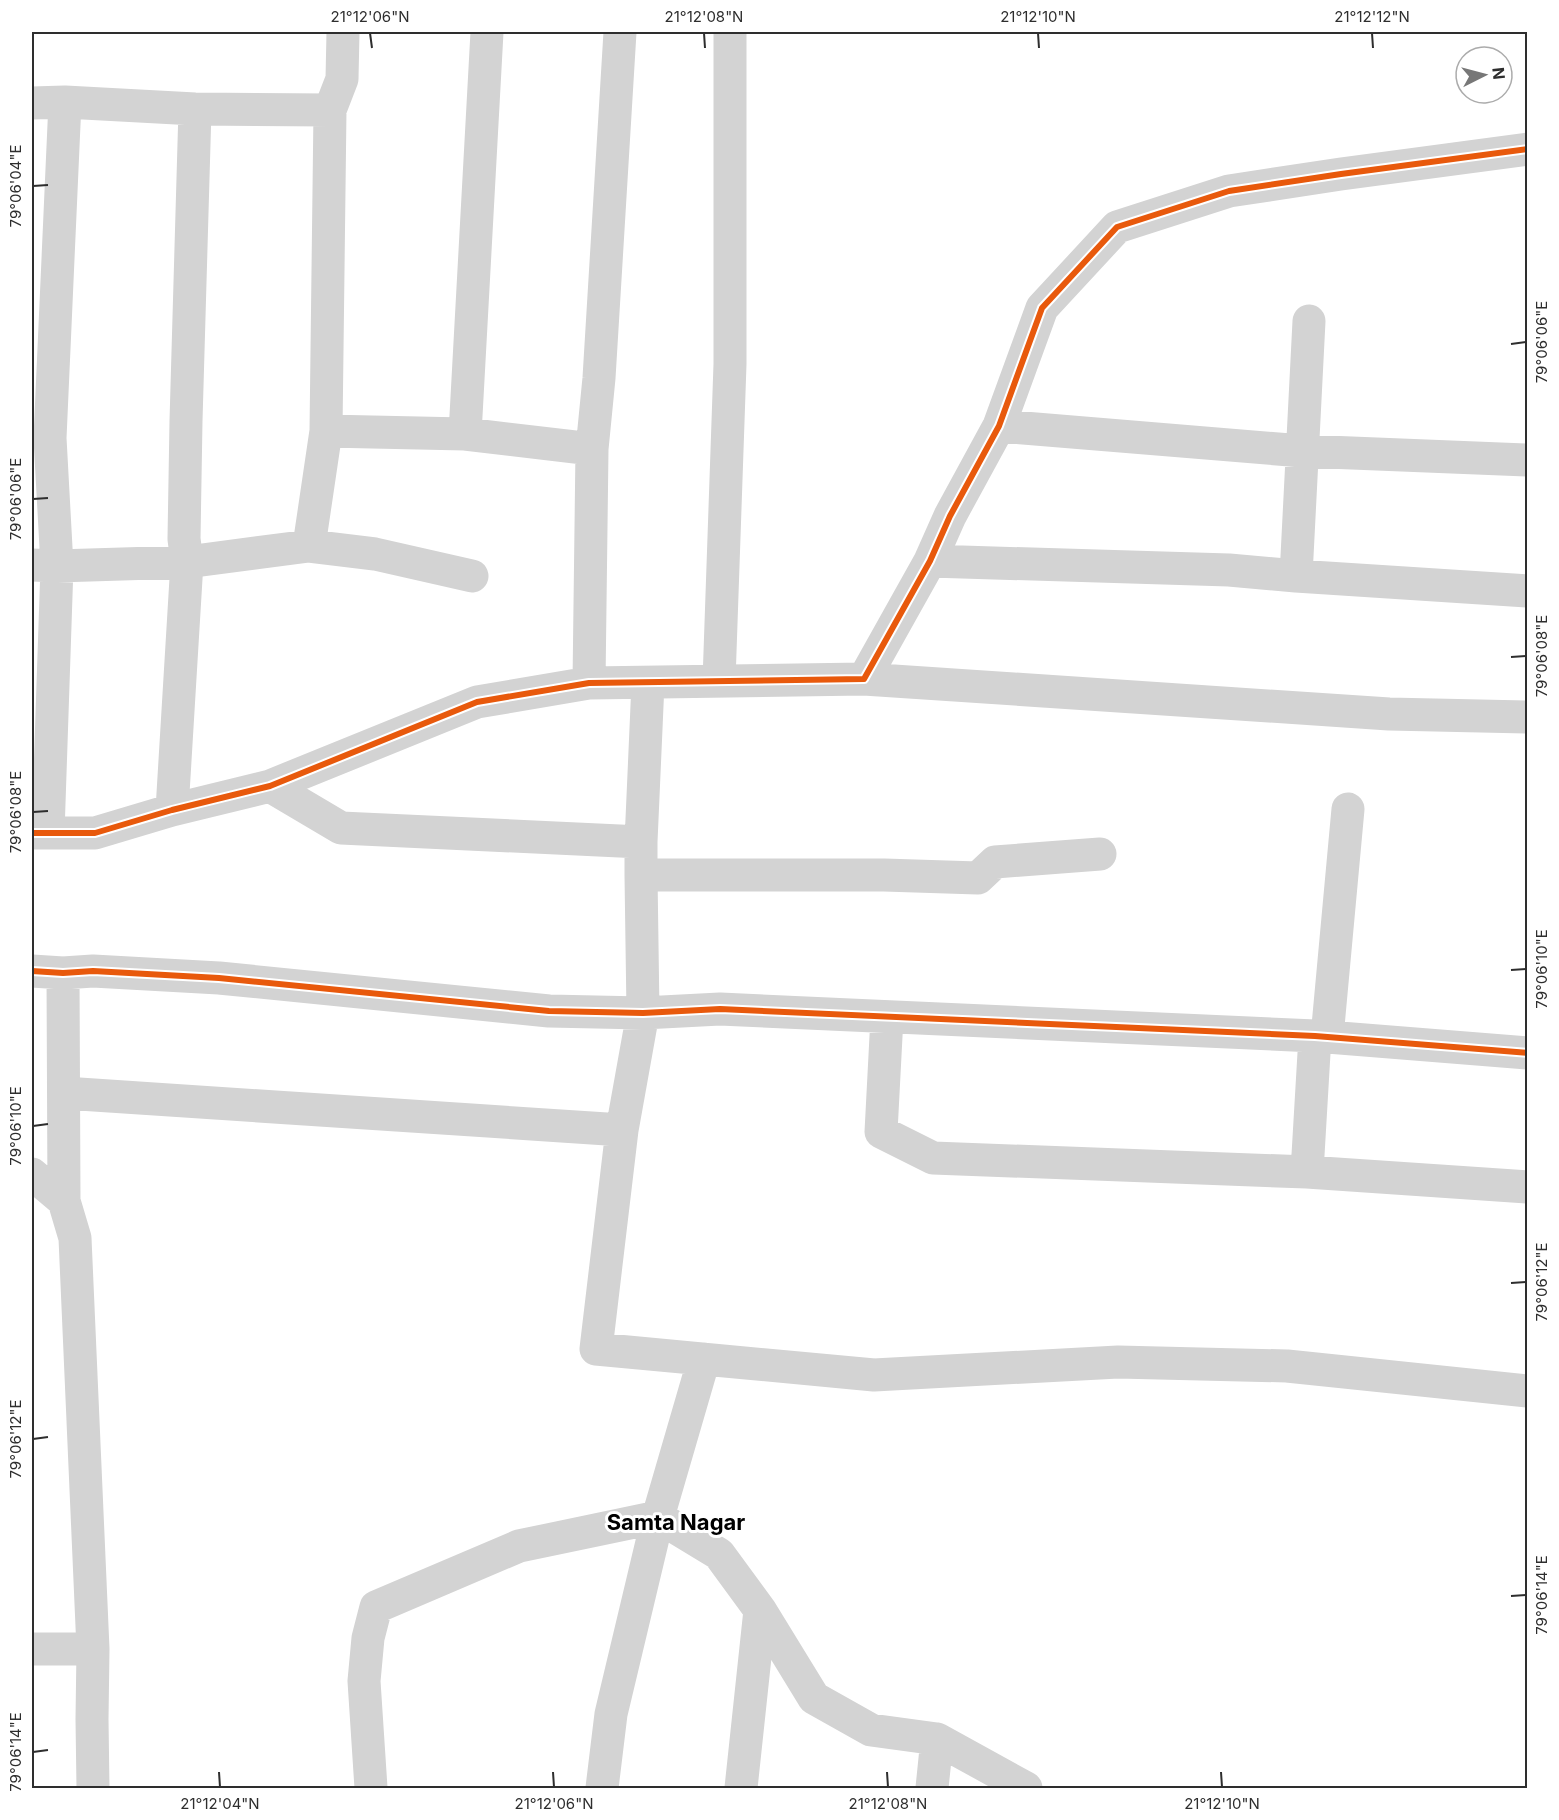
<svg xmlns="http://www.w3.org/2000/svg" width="1559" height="1820" font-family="Inter,sans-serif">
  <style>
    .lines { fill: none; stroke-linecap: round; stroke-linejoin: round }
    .street { stroke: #d3d3d3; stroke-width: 33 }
    .cycleway-casing { stroke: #fff; stroke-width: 10 }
    .cycleway { stroke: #e8590c; stroke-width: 6 }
    .ticks { fill: none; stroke: #2e2e2e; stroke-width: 2 }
    .labels { text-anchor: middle; stroke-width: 6; stroke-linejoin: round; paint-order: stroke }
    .neighbourhood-label { font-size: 22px; font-weight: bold; fill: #000; stroke: #fff }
    .neatline { fill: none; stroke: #2e2e2e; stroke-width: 2 }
    .ticks-label { font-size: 15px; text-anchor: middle; fill: #2e2e2e }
  </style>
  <rect width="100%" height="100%" fill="#fff"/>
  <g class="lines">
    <!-- street -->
    <path class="street" d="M32,103L65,102L195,109L330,110
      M999,426L1302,451L1528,460
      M326,431L330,110L342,79L343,32
      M465,434L487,32
      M592,449L599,378L620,32
      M309,546L326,431L465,434L592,449L589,683
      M930,561L1229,570L1296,576L1528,591
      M32,565L57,566L187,562L309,546L375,554L472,576
      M1296,576L1309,321
      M864,679L1389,714L1528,717
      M719,681L730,364V32
      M648,683L641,842V875H884L978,878L995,862L1100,854
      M270,786L341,828L641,842
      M172,810L187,562L184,539L186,421L195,109
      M32,833H95L172,810L270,786L477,702L589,683L864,679L930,561L950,516L999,426L1042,308L1117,227L1229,191L1341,174L1528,149
      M48,833L57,566L50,438L65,102
      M641,875L643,1013L622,1130L596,1349L874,1375L1118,1362L1287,1366L1528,1391
      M32,971L63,973L93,971L219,978L549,1011L643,1013L720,1009L1315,1036L1528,1053
      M63,973L64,1201
      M887,1017L881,1132L933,1158L1307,1172L1528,1187
      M1327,1037L1348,809
      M64,1093L622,1130
      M1307,1172L1315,1036
      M32,1174L64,1201L75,1238L93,1649L92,1719L93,1788
      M32,1649H93
      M371,1788L364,1681L368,1638L376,1607L519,1546L658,1517L719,1554L760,1610L814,1698L871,1730L937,1739L1026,1788
      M602,1788L611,1714L658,1517L704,1359
      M741,1788L760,1610
      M932,1788L937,1739"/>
    <defs>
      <path id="cycleway" d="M32,833H95L172,810L270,786L477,702L589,683L864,679L930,561L950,516L999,426L1042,308L1117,227L1229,191L1341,174L1528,149
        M32,971L63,973L93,971L219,978L549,1011L643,1013L720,1009L1315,1036L1528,1053"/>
    </defs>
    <!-- cycleway casing -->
    <use href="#cycleway" class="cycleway-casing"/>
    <!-- cycleway -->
    <use href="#cycleway" class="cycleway"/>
  </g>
  <!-- ticks -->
  <path class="ticks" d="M370,33L372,48M704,33L705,48M1038,33L1039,48M1372,33L1373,48M33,186L48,185M1511,344L1526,342M33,499L48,498M1511,657L1526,656M33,812L48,811M1511,970L1526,969M33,1126L48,1124M1511,1283L1526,1282M33,1439L48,1437M1511,1596L1526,1595M33,1752L48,1750M219,1772L220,1787M553,1772L554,1787M887,1772L888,1787M1221,1772L1222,1787"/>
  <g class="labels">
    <!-- neighbourhood labels -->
    <g class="neighbourhood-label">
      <text x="676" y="1530">Samta Nagar</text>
    </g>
  </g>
  <!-- border -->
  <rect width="1559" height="1820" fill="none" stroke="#ffffff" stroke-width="66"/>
  <!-- north arrow -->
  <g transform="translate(1484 75) rotate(84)"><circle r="28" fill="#ffffff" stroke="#ababab" stroke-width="1.5"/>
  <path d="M0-4.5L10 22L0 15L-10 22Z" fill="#777777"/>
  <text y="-9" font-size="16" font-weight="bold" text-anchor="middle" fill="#2e2e2e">N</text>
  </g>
  <rect x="33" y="33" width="1493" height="1754" class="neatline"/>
  <g class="ticks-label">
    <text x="370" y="22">21°12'06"N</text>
    <text x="704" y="22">21°12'08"N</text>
    <text x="1038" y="22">21°12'10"N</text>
    <text x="1372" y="22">21°12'12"N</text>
    <text transform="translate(16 186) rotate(-90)" y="5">79°06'04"E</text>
    <text transform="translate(1542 342) rotate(-90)" y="5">79°06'06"E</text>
    <text transform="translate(16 499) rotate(-90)" y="5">79°06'06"E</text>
    <text transform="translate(1542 656) rotate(-90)" y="5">79°06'08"E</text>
    <text transform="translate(16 812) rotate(-90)" y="5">79°06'08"E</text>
    <text transform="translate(1542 969) rotate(-90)" y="5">79°06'10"E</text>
    <text transform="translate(16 1126) rotate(-90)" y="5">79°06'10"E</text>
    <text transform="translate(1542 1282) rotate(-90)" y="5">79°06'12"E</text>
    <text transform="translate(16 1439) rotate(-90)" y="5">79°06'12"E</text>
    <text transform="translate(1542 1595) rotate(-90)" y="5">79°06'14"E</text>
    <text transform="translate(16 1752) rotate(-90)" y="5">79°06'14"E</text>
    <text x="220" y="1809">21°12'04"N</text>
    <text x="554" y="1809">21°12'06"N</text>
    <text x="888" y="1809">21°12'08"N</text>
    <text x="1222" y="1809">21°12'10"N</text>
  </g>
</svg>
